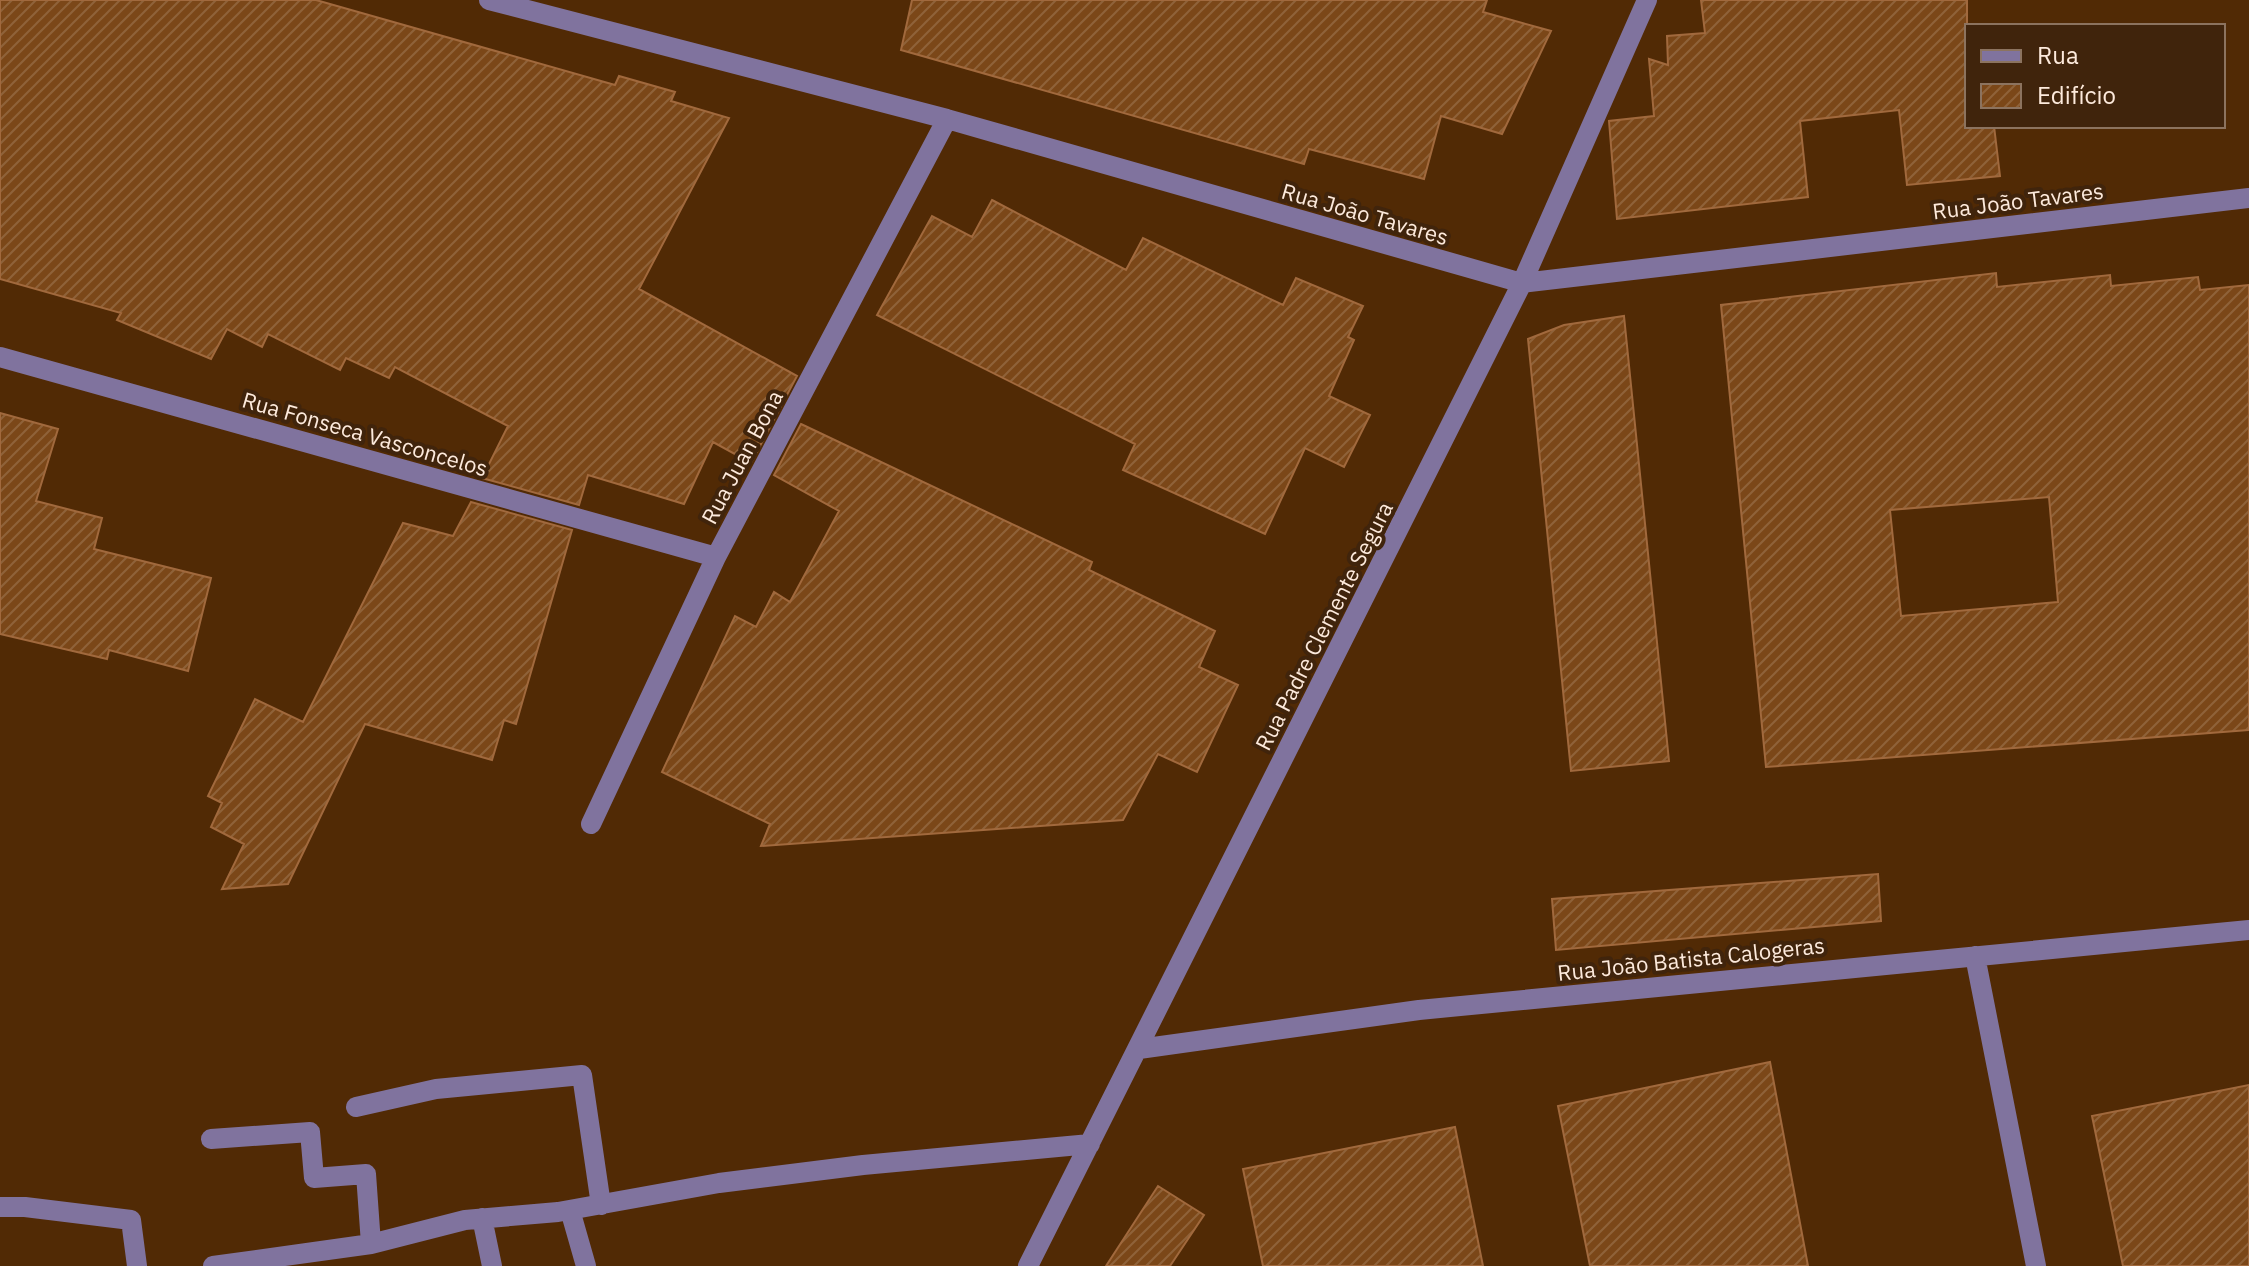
<svg xmlns="http://www.w3.org/2000/svg" width="2249" height="1266" font-family="'IBM Plex Sans',sans-serif">
  <style>
    .building { fill: url(#building-hatch); stroke: #a1693d; stroke-width: 2; fill-rule: evenodd }
    .lines { fill: none; stroke-linecap: round; stroke-linejoin: round }
    .minor { stroke: #80739e; stroke-width: 20 }
    .labels { text-anchor: middle; stroke-width: 8; stroke-linejoin: round; paint-order: stroke }
    .street-label { font-size: 22px; fill: #fdeadc; stroke: #40240c }
  </style>
  <defs>
    <pattern id="building-hatch" width="6" height="6" patternUnits="userSpaceOnUse" patternTransform="scale(2)"><rect width="6" height="6" fill="#7b4718"/><path d="M-1 1l2-2M0 6l6-6M5 7l2-2" fill="none" stroke="#8f6239"/></pattern>
  </defs>
  <rect width="100%" height="100%" fill="#512a05"/>
  <!-- building -->
  <path class="building" d="M0,0H316L615,85L619,76L675,92L671,101L729,118L639,289L797,376L751,463L713,442L684,504L588,475L579,505L482,478L508,426L395,367L389,378L346,358L340,370L268,334L262,347L227,329L211,359L117,320L121,313L0,279Z
    M912,0H1487L1483,12L1551,31L1502,134L1441,116L1424,179L1309,149L1304,164L901,50Z
    M1701,0H1967V126H1994L2000,176L1907,185L1899,110L1800,121L1808,197L1617,219L1609,121L1654,116L1649,59L1668,65L1667,36L1705,33Z
    M992,200L1126,270L1143,238L1283,305L1296,278L1363,306L1348,337L1354,340L1329,396L1370,415L1344,467L1305,448L1265,534L1123,470L1135,444L877,315L932,216L972,237Z
    M1996,273L1997,287L2110,275L2111,286L2198,277L2200,290L2249,285V730L1766,767L1721,305ZM2049,497L2058,602L1901,616L1890,510Z
    M1624,316L1669,761L1571,771L1528,339L1564,325Z
    M0,413L58,429L36,501L102,518L94,549L211,578L188,671L109,650L107,659L0,634Z
    M801,424L1092,562L1089,570L1215,631L1199,667L1238,685L1197,772L1158,754L1123,820L761,846L770,824L662,772L735,616L756,627L774,592L790,602L839,511L774,475Z
    M471,502L572,530L516,724L504,720L492,760L365,724L288,884L222,889L244,844L211,827L222,803L208,796L255,699L303,722L403,523L453,536Z
    M1878,874L1881,921L1556,950L1552,899Z
    M1770,1062L1808,1266H1590L1558,1106Z
    M2249,1085V1266H2123L2092,1116Z
    M1455,1127L1483,1266H1263L1243,1169Z
    M1158,1186L1204,1215L1170,1266H1106Z"/>
  <g class="lines">
    <!-- minor -->
    <path class="minor" d="M489,0L947,119L1522,283L2249,198
      M0,357L716,557
      M591,824L716,557L947,119
      M1975,956L2036,1266
      M1139,1049L1419,1010L2249,930
      M356,1107L436,1089L582,1075L601,1205
      M211,1139L310,1132L314,1178L366,1174L371,1244
      M0,1207H25L131,1220L137,1266
      M570,1210L586,1266
      M482,1218L492,1266
      M213,1266L371,1244L465,1220L558,1212L719,1183L863,1165L1090,1144
      M1028,1266L1522,283L1647,0"/>
  </g>
  <g class="labels">
    <!-- street labels -->
    <g class="street-label">
      <text transform="translate(2018 201) rotate(-7)" y="8">Rua João Tavares</text>
      <text transform="translate(1365 214) rotate(16)" y="8">Rua João Tavares</text>
      <text transform="translate(365 434) rotate(16)" y="8">Rua Fonseca Vasconcelos</text>
      <text transform="translate(742 457) rotate(-62)" y="8">Rua Juan Bona</text>
      <text transform="translate(1324 626) rotate(-63)" y="8">Rua Padre Clemente Segura</text>
      <text transform="translate(1691 959) rotate(-6)" y="8">Rua João Batista Calogeras</text>
    </g>
  </g>
  <!-- legend -->
  <rect x="1965" y="24" width="260" height="104" fill="#40240c" stroke="#8c735f" stroke-width="2"/>
  <rect x="1981" y="50" width="40" height="12" fill="#80739e" stroke="#8c735f" stroke-width="2"/>
  <text x="2037" y="64" font-size="24" fill="#fdeadc">Rua</text>
  <rect x="1981" y="84" width="40" height="24" fill="url(#building-hatch)" stroke="#8c735f" stroke-width="2"/>
  <text x="2037" y="104" font-size="24" fill="#fdeadc">Edifício</text>
</svg>
